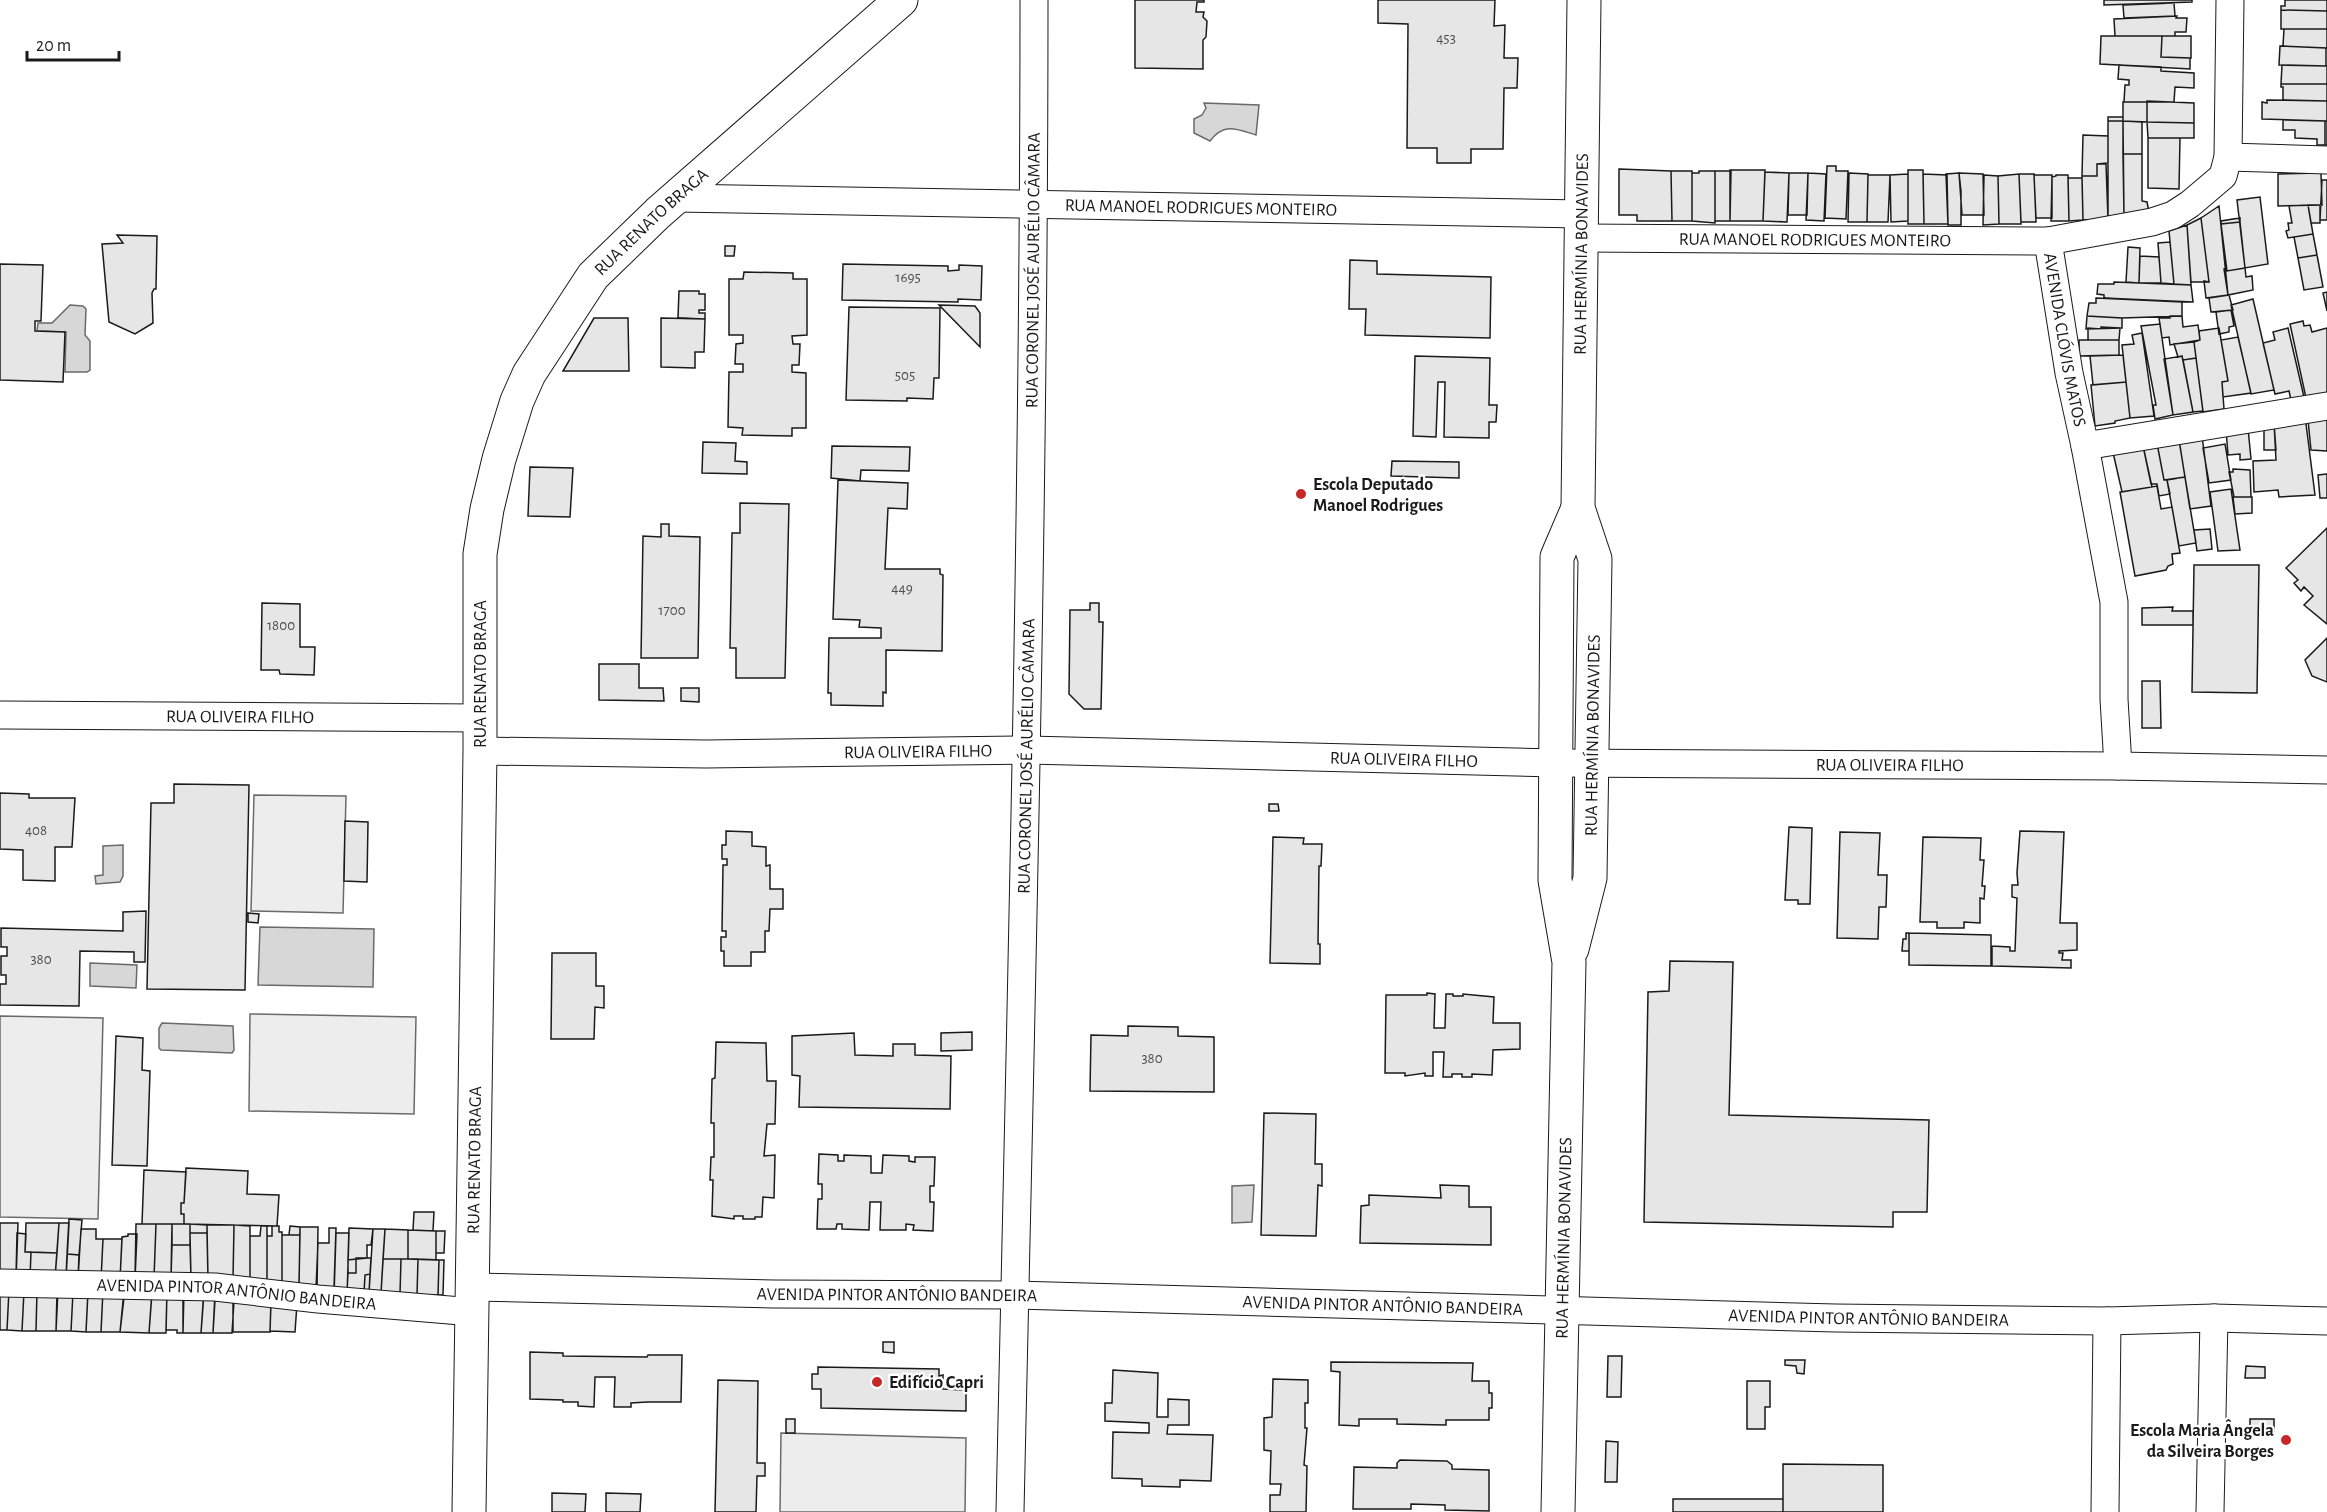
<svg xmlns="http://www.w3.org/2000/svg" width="2327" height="1512" font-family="'Alegreya Sans',sans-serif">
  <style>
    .green { fill: #ededed; stroke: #6a6a6a; stroke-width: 1.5 }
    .water { fill: #d7d7d7; stroke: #6a6a6a; stroke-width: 1.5 }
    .building { fill: #e6e6e6; stroke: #1a1a1a; stroke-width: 1.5 }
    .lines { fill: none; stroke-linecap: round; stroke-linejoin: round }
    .street-casing { stroke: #1a1a1a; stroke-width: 29 }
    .primary-casing { stroke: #1a1a1a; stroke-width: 35 }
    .street { stroke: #fff; stroke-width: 27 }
    .primary { stroke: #fff; stroke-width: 33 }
    .poi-dot { fill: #c62828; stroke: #fff; stroke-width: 2 }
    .labels { text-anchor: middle; stroke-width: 4.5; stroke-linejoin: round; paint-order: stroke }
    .number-label { font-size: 15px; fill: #4d4d4d }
    .street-label { font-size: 18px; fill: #1a1a1a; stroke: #fff }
    .poi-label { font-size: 18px; font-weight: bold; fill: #1a1a1a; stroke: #fff; text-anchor: start }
  </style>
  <rect width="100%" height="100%" fill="#fff"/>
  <!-- green -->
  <path class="green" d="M254,795L346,796L343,913L251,911Z
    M250,1014L416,1017L414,1114L249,1111Z
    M0,1016L103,1018L98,1219L0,1217Z
    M781,1433L966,1438L965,1512H780Z"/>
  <!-- water -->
  <path class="water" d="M1204,103L1259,105L1256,135C1237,129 1224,122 1210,141L1194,133V119L1202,115L1206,108Z
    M70,305L83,306L86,309L85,335L90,341V370L87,372H65L66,332L37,331L38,323H52Z
    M123,845V876L120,882L96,884L95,876L103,875V846Z
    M260,927L374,929L373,987L258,985Z
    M90,963L137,965L136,988L90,986Z
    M162,1023L233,1026L234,1050L232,1053L161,1050L159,1048V1028Z
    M1254,1185L1252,1222L1232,1223V1186Z"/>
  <!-- building -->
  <path class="building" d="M1135,0H1204V2H1197L1196,12H1204L1203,17L1207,21L1206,37L1203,40V69L1135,68Z
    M1378,0H1495L1494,26L1505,25L1504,58H1518L1517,88H1504L1503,149H1471V163H1437V148H1407L1408,24L1378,23Z
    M2104,0H2192V2L2104,5Z
    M2285,0H2327V11L2281,10V6H2285Z
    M2174,3L2175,16L2124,18L2123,5Z
    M2281,10L2327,11V29H2281Z
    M2177,16L2176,18H2187L2186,32H2175V36H2115L2114,19Z
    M2284,29H2327V48L2283,46Z
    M2101,36H2162L2161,57L2190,58V69L2100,64Z
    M2162,36H2191V58L2161,57Z
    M2280,46L2326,48V66L2279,65Z
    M2119,65L2161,67V71L2194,73V88L2175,87L2174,102H2124L2125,85H2129V80L2118,79Z
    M2282,65L2327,66V84H2281Z
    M2281,84H2327V101L2283,100V87H2281Z
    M2267,100L2327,101V121L2262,119V102L2267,103Z
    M2147,101L2194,103V123L2147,122Z
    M2123,102H2147V122L2123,121Z
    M2108,117H2123V121H2108Z
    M2283,120L2325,121V145H2317V139L2295,138V130H2283Z
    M2108,121H2123L2124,219H2108Z
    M2123,121L2142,122V154H2123Z
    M2325,121H2327V145H2325Z
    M2147,122L2194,123V138H2148Z
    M2083,135L2108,136V163L2097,164V176H2082Z
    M2148,138H2180L2179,189L2148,188Z
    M2123,154H2142V201L2147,202L2149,212L2124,216Z
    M2097,164H2106L2108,219L2083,220L2082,176H2097Z
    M1827,166H1836V171H1848L1846,219L1825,218Z
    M1619,169L1671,171L1672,221H1637V215H1619Z
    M1730,170H1765L1763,221H1730Z
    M1908,170H1923L1924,224H1908Z
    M1671,171H1692V221H1672Z
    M1699,171H1715V223L1692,221V173H1699Z
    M1715,171H1731L1730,221H1715Z
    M1765,172L1789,173L1787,222L1763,221Z
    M1789,173H1808L1807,215H1788Z
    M1808,173L1826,174L1824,221L1806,220Z
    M1849,173L1868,174L1867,222H1848Z
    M1959,173L1983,174L1984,215H1962Z
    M1959,173L1961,191V225H1948L1946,174Z
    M2321,173L2322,205L2278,206V174Z
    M1908,174V221L1891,222L1890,175Z
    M1923,174L1947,175L1948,224H1924Z
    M2019,174H2034L2036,222H2021Z
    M2019,174L2021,224H1999L1998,176Z
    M1868,175H1890L1888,222H1867Z
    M1984,175L1998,176L1999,224L1983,225Z
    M2034,175H2052V218H2036Z
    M2056,175H2068L2069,221H2051L2052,177L2056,176Z
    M2068,178H2082L2083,220L2069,221Z
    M2322,180H2327V220H2320Z
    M2260,197L2268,264L2245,268L2237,200Z
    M2308,205L2313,234L2288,238L2286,231L2289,230L2288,223H2292L2289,206Z
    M2308,205H2320V223H2311Z
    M2219,206L2228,295L2206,298L2204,281L2209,282L2201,218Z
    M2201,218L2209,282H2191L2187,225Z
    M2240,218V222L2221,224V221Z
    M2240,222L2245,268L2227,271L2221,224Z
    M2187,225L2191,285L2174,284L2169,231Z
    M2313,234L2317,255L2298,258L2294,237Z
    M117,235L157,236L156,289H154L152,293L153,323L135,334L109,322L102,244L123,243Z
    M2170,242L2174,284L2161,283L2158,243Z
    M725,246H735L734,256H725Z
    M2128,247L2140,248L2139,283L2126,282Z
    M2317,255L2323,287L2304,290L2298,258Z
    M2140,256L2159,257L2161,283H2139Z
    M1350,260L1377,261V274L1491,277L1490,338L1365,335L1366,309H1349Z
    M0,264L43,265L41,321H35V331L65,332L63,382L0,380Z
    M843,264L948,266V271L959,270V265L982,266L981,300L958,299V302L842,300Z
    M2226,268L2227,271L2245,268L2246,277L2252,276L2253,290L2228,295L2224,269Z
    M744,272L793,273V279H807V335L792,336L793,344H800L799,365H792V372L806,373V428H792V436L742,435L743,428L728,427L729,372H743V364H735L736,344L743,343V335H729V279H743Z
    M2114,282L2191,285L2193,302L2104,298V295L2097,294L2098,284H2114Z
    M679,291H699V294H705V310H699V313H705V319L678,318Z
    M2327,292V311L2323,293Z
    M2229,295L2233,310L2211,312L2209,298Z
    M2096,298L2182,302V316L2122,318L2087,316L2089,303H2096Z
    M2253,299L2274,390L2251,394L2231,305Z
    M939,305L975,306L980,313V347Z
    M849,307L940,308L939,378H934L933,399L907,398V401L846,400Z
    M2231,310L2234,326L2229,327V332L2219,334L2216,312Z
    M2087,316L2122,318V328L2086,329Z
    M2170,316H2182L2183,327L2198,325L2200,340L2170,345L2169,337L2162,338L2159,318H2170Z
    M594,318H628L629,371H563Z
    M661,318L705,319L704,352H695V368L661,367Z
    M2303,321L2304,326L2310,325L2312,332L2327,328V395L2306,398L2290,324Z
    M2160,324L2173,415L2155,419L2153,405H2156L2141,326Z
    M2101,327L2120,328L2119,340H2088V328L2101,329Z
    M2219,328L2228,381L2222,382L2224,409L2203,412L2194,342L2200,340L2199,331Z
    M2288,328L2304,397L2291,400L2289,391L2275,394L2263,343L2275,340L2273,332Z
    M2142,333L2154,416L2130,418L2122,345L2134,344L2132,335Z
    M2238,337L2251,393L2223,397L2222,382L2228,381L2221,340Z
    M2079,340H2119V355L2079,356Z
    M2194,342L2196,358L2183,360L2182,356L2178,357L2174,344Z
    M2123,355L2126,382L2093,385L2090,356Z
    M1415,356L1490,358L1489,405H1497L1496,422H1489V438L1444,437L1445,382H1438L1436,437L1413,436Z
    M2182,356L2193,412L2173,415L2164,359Z
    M2196,358L2203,411L2193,412L2183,360Z
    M2126,382L2130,418L2115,421V423L2095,426L2091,385Z
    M2305,416L2315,495L2279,497L2278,490L2254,492L2253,461L2276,460L2274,423Z
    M2327,419V451L2311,450L2308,420Z
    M2274,423L2276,450H2264V424Z
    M2201,428L2211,506L2190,509L2178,433Z
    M2248,428L2251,459L2240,460V454L2228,455L2226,429Z
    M2178,434L2185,477L2164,480L2156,438Z
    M2156,438L2164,480H2167L2170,494L2159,496L2157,484H2151L2142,441Z
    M2142,441L2152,487L2122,492L2112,448Z
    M703,442L736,443L735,461L747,462V474L702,473Z
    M2225,444L2231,480L2209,483L2203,448Z
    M832,446L910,447L909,471L861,470L860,481L831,478Z
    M1392,461L1459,462V478L1391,476Z
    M530,467L573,468L570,517L528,516Z
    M2233,469L2250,470L2251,497H2234L2229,472H2233Z
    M2327,474V498H2320L2318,475Z
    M2185,477L2196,543L2179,546L2167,480Z
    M838,480L908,483L907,509L888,508L885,569H940V574L943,575L942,651L886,650V693L883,692V706L831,705V693H828L829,638H881V628L859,627L860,620L833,619Z
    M2157,486L2161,509L2172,507L2180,553L2172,554L2173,564L2168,566L2166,570L2135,576L2120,492Z
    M2231,489L2240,550L2218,551L2210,492Z
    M2233,497H2252V513L2235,514Z
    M740,503L789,504L785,678H736V648H730L732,533H740Z
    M661,524H669V536L700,537L698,658H641L643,536L661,537Z
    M2327,528V624L2304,605L2313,596L2304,587L2301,591L2294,583L2298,580L2286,568Z
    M2210,529L2212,549L2197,551L2194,530Z
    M2194,565H2259L2257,693L2192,692Z
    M262,603L300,604V647H315L314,675L280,674L279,670H261Z
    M1090,603H1099V622H1103L1101,709H1084L1069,694L1070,610H1090Z
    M2173,607L2172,611H2193V625H2142V608Z
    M2327,638V682L2312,676L2305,660Z
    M599,664H639V688H663L664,701L599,700Z
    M2142,681H2160L2161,728H2142Z
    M681,688H699V702L681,701Z
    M174,784L249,785L245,990L147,989L151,803H174Z
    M0,793L29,794V798H75L72,847H55V881L23,880V850L0,849Z
    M1269,804H1278L1279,811H1269Z
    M345,821L368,822L367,882L344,881Z
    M1789,827L1812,828L1810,904H1798V900H1785Z
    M726,831L752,832V846L766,847V866L770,865V889H783V909H770L769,931H765V952H751V966H724V951H721V937H726V931H722L723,865H727V859H722V845H726Z
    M2020,831L2064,832L2060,923H2077V950L2059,951V953H2063L2062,960H2071V968L1992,966V946L2010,947V951H2015L2017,898L2012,897V885H2018L2017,873Z
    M1840,832L1880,833L1878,875H1887L1886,907H1879L1878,939L1837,938Z
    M1273,837L1304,838L1303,844H1322L1321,866H1319L1318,944H1320V964L1270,963Z
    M1923,837L1981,838L1980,860H1984L1982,886H1985L1984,899L1980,898V923L1964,922V928H1937V922H1920Z
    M146,911L145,962H134V952L80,951L79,1006L0,1005V984H6V975H1V956H7V947H1V928L123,931V912Z
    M248,913L259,914L258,923L248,922Z
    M1906,933H1909V951H1902L1903,939H1906Z
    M1909,933L1991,935V966L1909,965Z
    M552,953H596V986H604V1008L595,1007L594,1039H551Z
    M1670,961L1733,962L1729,1115L1929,1120L1927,1212H1893V1227L1644,1222L1648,992L1669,991Z
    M1427,993L1435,994L1434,1028H1445L1446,994H1453V996H1463V994L1494,997L1493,1023H1520V1049L1493,1050L1492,1075L1472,1074V1077H1462V1074H1452V1077H1443L1444,1052H1433V1076H1425V1073L1405,1076V1073H1385L1386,995H1427Z
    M1128,1026L1178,1027V1036L1214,1037V1092L1090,1091L1091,1035L1128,1036Z
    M972,1032V1050L941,1051V1033Z
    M854,1033L855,1055L893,1056V1044H915V1055L951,1056L950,1109L799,1107L800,1076L792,1075V1036Z
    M116,1036L143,1038L142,1070L150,1071L147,1166L112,1165Z
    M716,1042L766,1043L767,1081H776L775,1124H767L764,1156L775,1155L774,1198L763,1197L762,1217H755V1219H743V1216H734V1219L712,1216L713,1180H710L711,1157H714V1123H711L712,1079L715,1078Z
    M1264,1113L1316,1114L1315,1164H1322V1186L1318,1185L1316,1236L1261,1235Z
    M819,1154L838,1155V1161H844V1155L871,1156V1173H882L883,1155L909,1156V1161L915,1162V1157H935L934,1186H930V1202H934L933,1231L913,1230L914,1225L906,1224V1230H880L881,1202H870L869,1230L842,1229V1224H837L836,1229H817L818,1199H822V1184H818Z
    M186,1168L248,1171L247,1194L279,1195L277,1226L184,1224V1214H181V1203H184Z
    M144,1170L186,1172L184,1203H181V1214H184V1224H142Z
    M1440,1185L1469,1186V1207H1491V1245L1360,1243L1361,1206L1369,1205V1195L1441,1198Z
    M414,1212H434L433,1231L413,1230Z
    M69,1219L82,1220L79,1255L67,1254Z
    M0,1223H18L16,1281L0,1280Z
    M26,1223H59L57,1253L25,1252Z
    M59,1223H69L66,1279L55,1278Z
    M136,1224H156L154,1278L135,1279Z
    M156,1224H172L171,1278H154Z
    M172,1224H190V1245H172Z
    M190,1224L207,1225V1233H190Z
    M207,1225H234L233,1279H208Z
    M234,1225L250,1226V1279H233Z
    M261,1226H267V1282L250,1281V1236H260Z
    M272,1226H279V1232H282V1282H267V1236H272Z
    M290,1226L300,1227V1235H289Z
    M300,1227H318L317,1290L299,1289Z
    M329,1228H336L334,1288H316L318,1243H329Z
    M349,1228L373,1229L371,1245H367V1258L348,1260Z
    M81,1229H96V1239H103L101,1280L78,1279Z
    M373,1229H385L381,1293H369Z
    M385,1229L408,1230V1259H383Z
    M408,1230L436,1231V1260L408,1259Z
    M436,1231H445L444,1253H436Z
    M17,1233L26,1234L25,1252H31L30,1278L16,1277Z
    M190,1233H207L208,1279L191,1278Z
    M336,1233H349L347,1297L334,1296Z
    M128,1234H137L135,1279L120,1280L122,1237L128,1236Z
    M282,1235H300L299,1283L282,1282Z
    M103,1239H122L120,1280H101Z
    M172,1245H190L191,1278H171Z
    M31,1252L57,1253L55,1278H30Z
    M67,1254L79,1255L78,1279H66Z
    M356,1258H371L370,1274L365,1275L364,1293L347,1292L348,1273H356Z
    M356,1259V1273H348V1260Z
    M383,1259H401L400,1294L381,1293Z
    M401,1259H418L417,1295L400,1294Z
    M418,1259L439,1260L438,1295H417Z
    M439,1260H444L443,1295H438Z
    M370,1274L369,1293H364L365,1275Z
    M184,1288L204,1289L201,1333H183Z
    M125,1289L120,1332H101L103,1290Z
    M0,1290H9L7,1330H0Z
    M9,1290L24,1291L22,1331L7,1330Z
    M58,1290L73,1292L71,1331H56Z
    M103,1290L101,1332H86L88,1291Z
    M24,1291L37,1292L36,1331H22Z
    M37,1291L57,1292L56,1331H36Z
    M124,1291L152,1293L149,1333L120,1332Z
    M152,1291H167L166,1333H149Z
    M167,1291H183V1333H177V1330H166Z
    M73,1292H88L86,1332L71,1331Z
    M204,1293H215L213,1333H201Z
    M215,1300L234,1301L232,1333H213Z
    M233,1300H271L270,1332H233Z
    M271,1303L297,1304L295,1332L270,1331Z
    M883,1342H894V1353L883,1352Z
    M530,1352L563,1353V1356L647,1357L648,1355H682L681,1402H647L631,1403V1407H614L615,1377H595L594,1407L578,1406V1402H563V1400L530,1399Z
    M1608,1356H1622L1621,1397H1607Z
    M1785,1360H1805L1804,1374L1797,1373L1796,1366L1785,1365Z
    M1331,1362L1473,1363L1472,1381H1489V1393H1492V1408H1489V1420H1446V1425L1397,1424V1419H1359V1426L1339,1425L1340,1372L1331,1371Z
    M2246,1366L2265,1367V1378H2245Z
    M818,1367L939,1369V1376L943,1375V1389L966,1390V1411L821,1408V1389H812V1374H818Z
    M1113,1370L1158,1373L1157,1417H1168V1399L1189,1400V1425H1168L1167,1434L1213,1435L1211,1481L1180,1480V1487L1142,1486V1479L1112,1478L1113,1432L1149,1433V1423L1105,1421V1403H1112Z
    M1273,1379L1308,1380V1403H1305V1428H1307L1304,1465L1307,1466L1306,1512H1270V1495H1280L1281,1484H1270L1271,1451L1264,1450V1418L1272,1417Z
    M718,1380L758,1381L757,1463H765V1476H757L756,1512H715Z
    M1747,1381H1770V1407H1765V1429H1747Z
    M786,1419H795V1433H786Z
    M2250,1419H2274V1431L2250,1430Z
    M1606,1441L1618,1442L1617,1482H1605Z
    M1400,1460L1447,1461L1452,1465V1469L1489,1470V1511L1445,1510V1505L1411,1504V1509H1353L1354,1467L1397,1468V1463Z
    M1783,1464L1883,1465V1512H1783Z
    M552,1493L586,1494L585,1512H552Z
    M606,1493L641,1494L640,1512H606Z
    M1673,1499H1783V1512H1673Z"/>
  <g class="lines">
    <defs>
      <g id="street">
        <path d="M2228,157L2327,160"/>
        <path id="s1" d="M676,198L1582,214"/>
        <path id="s2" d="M1581,238L2048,241L2152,222L2173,215L2190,204L2223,176L2228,157L2230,0"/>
        <path id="s3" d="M2048,241L2069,373L2085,446L2114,602V699L2118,766"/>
        <path d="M2085,446L2327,406"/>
        <path id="s4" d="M0,715L479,718"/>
        <path id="s5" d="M480,751L706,754L1028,750L1556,763L2118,766L2327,770"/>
        <path id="s6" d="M0,1283L215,1287L318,1299L473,1312"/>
        <path id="s7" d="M474,1287L774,1294L1015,1295L1835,1318L2107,1321L2214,1318L2327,1321"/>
        <path id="s8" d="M1010,1512C1021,1008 1034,504 1034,0"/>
        <path d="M2105,1512L2107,1321"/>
        <path d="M2210,1512L2214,1318"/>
      </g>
      <g id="primary">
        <path id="s9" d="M1572,949L1590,878L1595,559L1578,508L1584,0"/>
        <path id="s10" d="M469,1512L480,751V554L487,509L499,459L517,401L529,374L593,276L658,213L901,0"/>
        <path id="s11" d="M1558,1512L1569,962L1555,880L1557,557L1578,508"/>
      </g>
    </defs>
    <!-- street casing -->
    <use href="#street" class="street-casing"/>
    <!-- primary casing -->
    <use href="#primary" class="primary-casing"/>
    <!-- street -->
    <use href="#street" class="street"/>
    <!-- primary -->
    <use href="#primary" class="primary"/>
  </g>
  <!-- markers -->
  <g class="poi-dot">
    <circle cx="1301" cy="494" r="6"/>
    <circle cx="877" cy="1382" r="6"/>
    <circle cx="2286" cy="1440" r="6"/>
  </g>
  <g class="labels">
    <!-- number labels -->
    <g class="number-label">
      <text x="1446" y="43">453</text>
      <text x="908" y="282">1695</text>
      <text x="905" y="380">505</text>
      <text x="902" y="593">449</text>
      <text x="672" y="615">1700</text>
      <text x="281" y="630">1800</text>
      <text x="36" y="835">408</text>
      <text x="41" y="964">380</text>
      <text x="1152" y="1063">380</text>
    </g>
    <!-- street labels -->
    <g class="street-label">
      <text dy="6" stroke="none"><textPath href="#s1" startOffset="525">RUA MANOEL RODRIGUES MONTEIRO</textPath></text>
      <text dy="6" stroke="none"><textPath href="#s10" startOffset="1342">RUA RENATO BRAGA</textPath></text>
      <text dy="6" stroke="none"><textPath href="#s2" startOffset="234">RUA MANOEL RODRIGUES MONTEIRO</textPath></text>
      <text dy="6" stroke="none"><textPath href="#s9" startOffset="700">RUA HERMÍNIA BONAVIDES</textPath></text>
      <text dy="6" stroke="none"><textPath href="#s8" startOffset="1242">RUA CORONEL JOSÉ AURÉLIO CÂMARA</textPath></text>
      <text dy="6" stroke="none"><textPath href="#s3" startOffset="100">AVENIDA CLÓVIS MATOS</textPath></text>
      <text transform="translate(480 674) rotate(-90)" y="6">RUA RENATO BRAGA</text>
      <text dy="6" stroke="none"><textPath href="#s4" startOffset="240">RUA OLIVEIRA FILHO</textPath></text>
      <text dy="6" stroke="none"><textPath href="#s9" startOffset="216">RUA HERMÍNIA BONAVIDES</textPath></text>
      <text dy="6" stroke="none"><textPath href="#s5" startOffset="438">RUA OLIVEIRA FILHO</textPath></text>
      <text dy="6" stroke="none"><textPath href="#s8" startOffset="756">RUA CORONEL JOSÉ AURÉLIO CÂMARA</textPath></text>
      <text dy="6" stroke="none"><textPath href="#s5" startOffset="924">RUA OLIVEIRA FILHO</textPath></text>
      <text dy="6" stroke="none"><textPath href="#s5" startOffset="1410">RUA OLIVEIRA FILHO</textPath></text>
      <text dy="6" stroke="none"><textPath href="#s10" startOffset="352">RUA RENATO BRAGA</textPath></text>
      <text dy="6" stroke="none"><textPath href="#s11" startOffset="274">RUA HERMÍNIA BONAVIDES</textPath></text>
      <text dy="6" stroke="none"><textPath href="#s6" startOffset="237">AVENIDA PINTOR ANTÔNIO BANDEIRA</textPath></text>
      <text dy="6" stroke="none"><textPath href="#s7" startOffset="423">AVENIDA PINTOR ANTÔNIO BANDEIRA</textPath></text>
      <text dy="6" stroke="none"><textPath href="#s7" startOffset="909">AVENIDA PINTOR ANTÔNIO BANDEIRA</textPath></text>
      <text dy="6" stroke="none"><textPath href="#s7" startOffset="1395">AVENIDA PINTOR ANTÔNIO BANDEIRA</textPath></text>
    </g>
    <!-- poi labels -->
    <g class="poi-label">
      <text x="1313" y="490">Escola Deputado<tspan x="1313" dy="21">Manoel Rodrigues</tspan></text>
      <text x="889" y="1388">Edifício Capri</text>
      <text x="2274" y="1436" text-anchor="end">Escola Maria Ângela<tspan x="2274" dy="21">da Silveira Borges</tspan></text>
    </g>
  </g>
  <!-- scale -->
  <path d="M27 51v9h92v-9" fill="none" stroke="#1a1a1a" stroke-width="3"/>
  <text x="36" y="51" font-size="18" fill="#1a1a1a" stroke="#ffffff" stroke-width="4.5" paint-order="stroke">20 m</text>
</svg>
